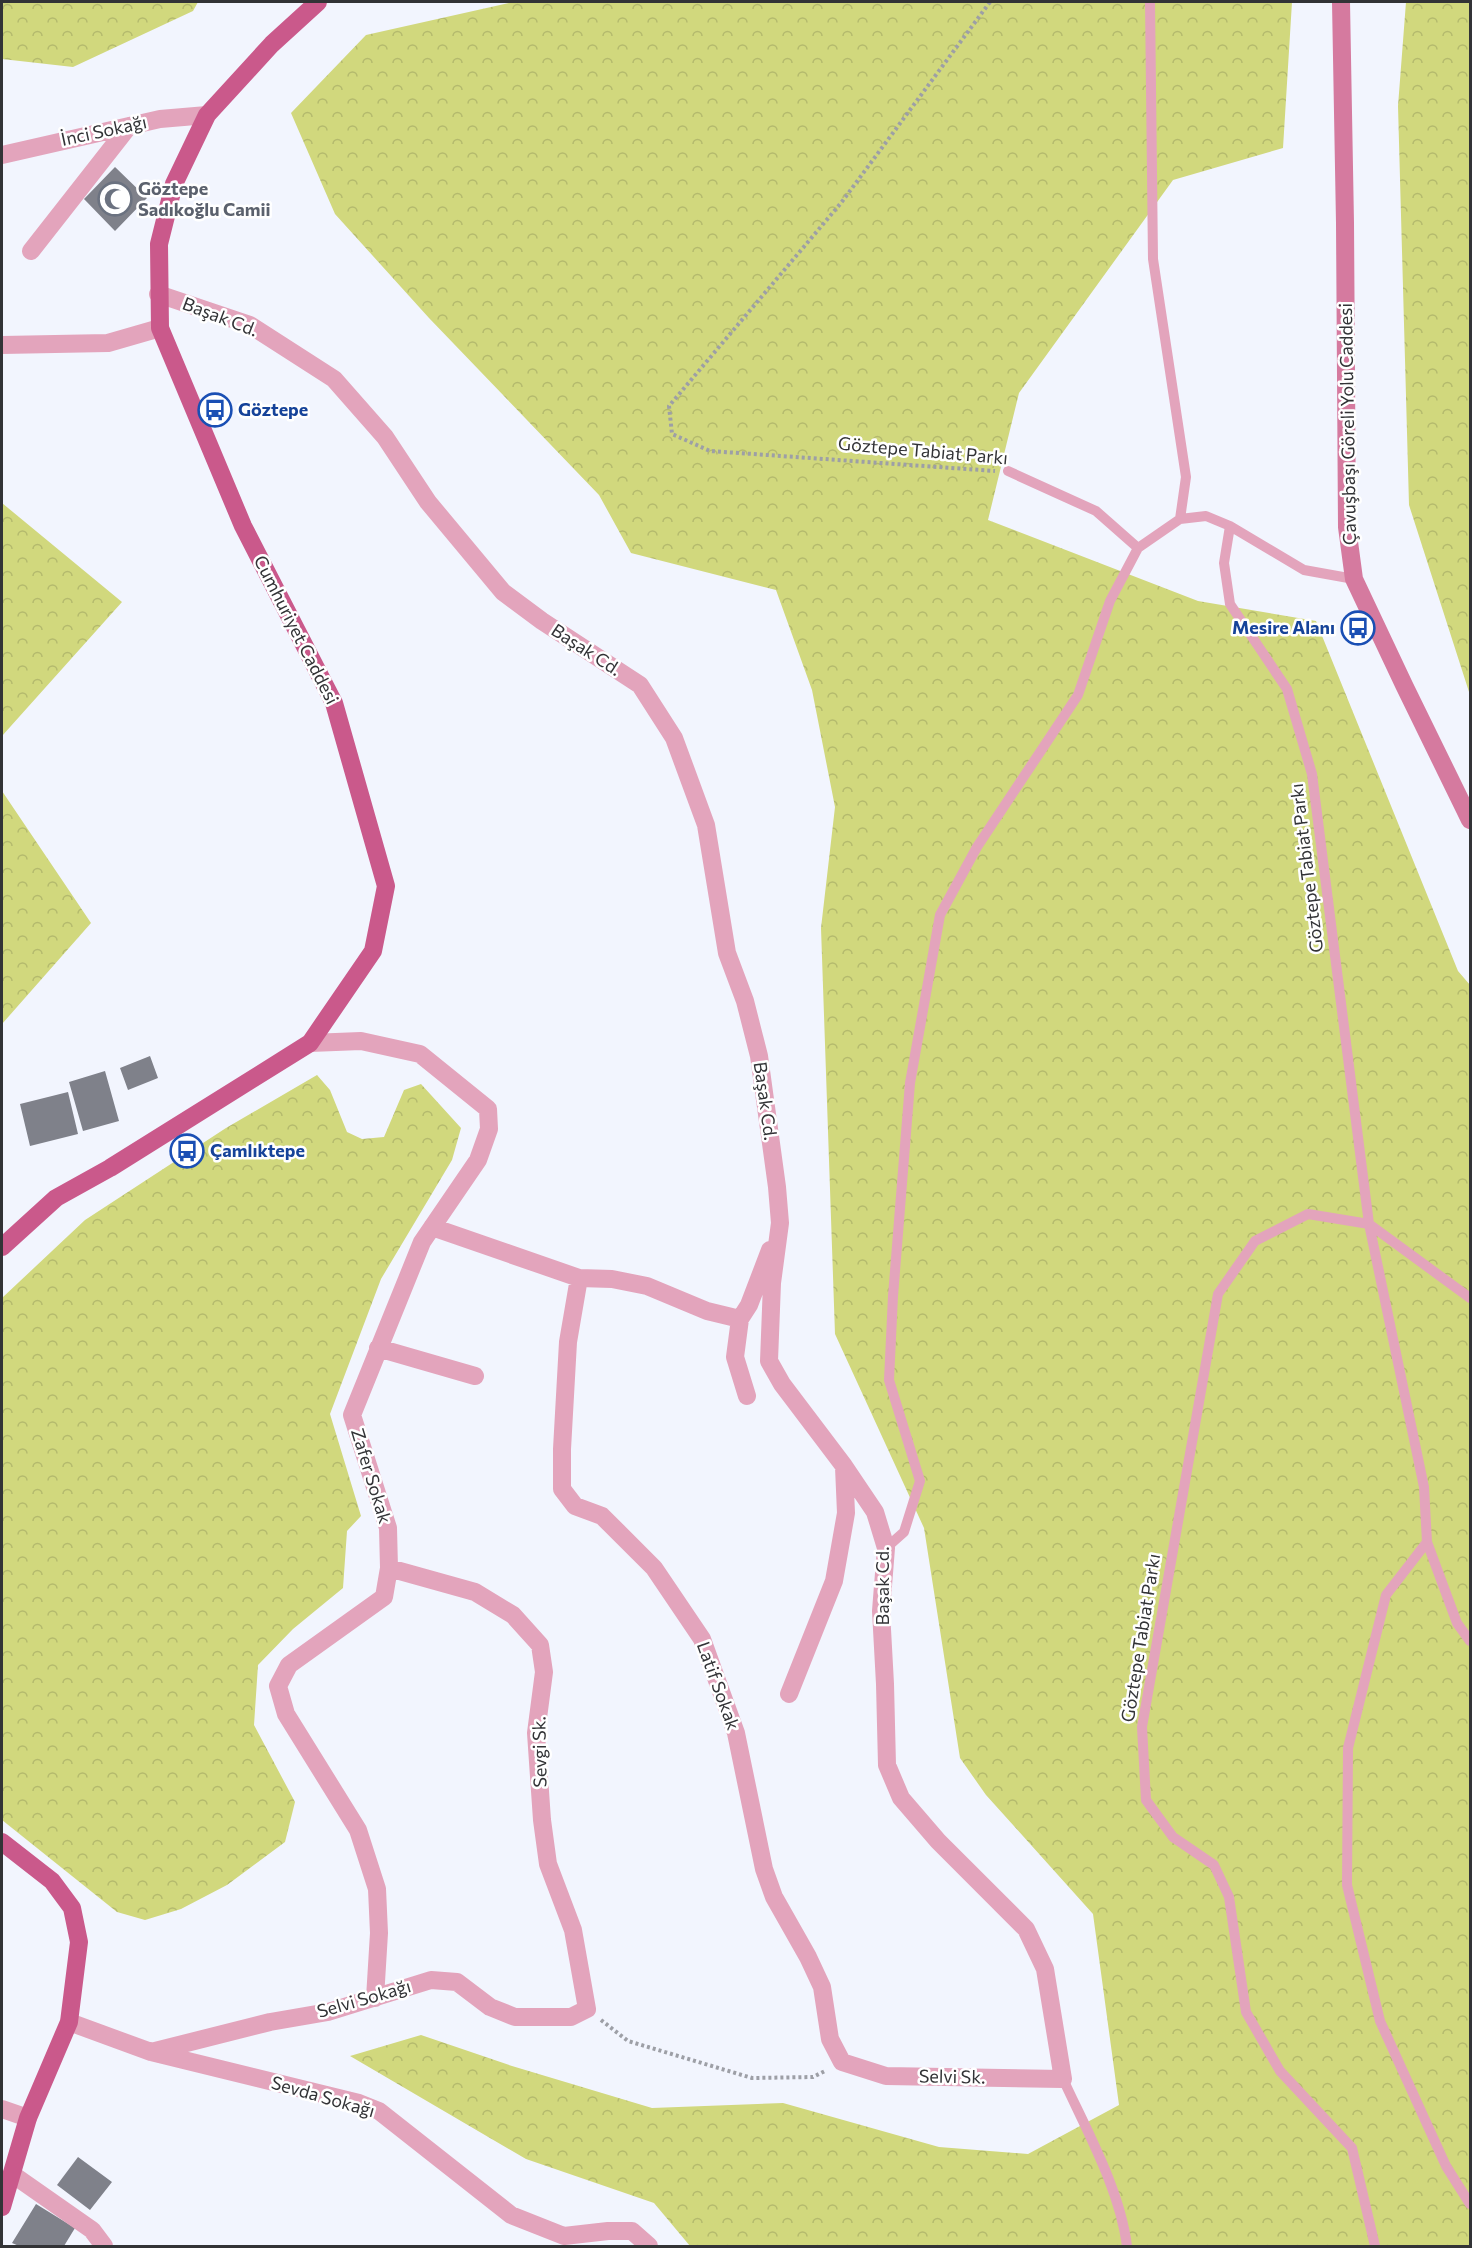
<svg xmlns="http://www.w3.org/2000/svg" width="1472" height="2248" font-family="Commissioner,sans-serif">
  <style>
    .forest { fill: url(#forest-crowns) }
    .building { fill: #7f818a }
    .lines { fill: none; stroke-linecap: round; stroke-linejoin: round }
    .path { stroke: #9d9fa6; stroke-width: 4; stroke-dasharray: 3 3; stroke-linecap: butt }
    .lane { stroke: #e3a4bc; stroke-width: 10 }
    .street { stroke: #e3a4bc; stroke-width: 18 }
    .secondary { stroke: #d57a9f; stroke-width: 18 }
    .primary { stroke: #ca598b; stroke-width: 18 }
    .labels { text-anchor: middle; stroke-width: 5; stroke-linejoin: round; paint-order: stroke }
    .street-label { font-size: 18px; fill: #323336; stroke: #fff }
    .worship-label { font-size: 18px; font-weight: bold; fill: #5b616d; stroke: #fff; text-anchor: start }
    .transit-label { font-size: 18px; font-weight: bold; fill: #164399; stroke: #fff; text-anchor: start }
  </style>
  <defs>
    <pattern id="forest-crowns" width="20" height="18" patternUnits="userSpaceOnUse" patternTransform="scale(1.5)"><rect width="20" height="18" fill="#d1d87d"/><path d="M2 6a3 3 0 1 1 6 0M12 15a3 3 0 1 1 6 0" fill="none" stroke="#b4ba6d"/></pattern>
  </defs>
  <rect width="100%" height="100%" fill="#f2f5fe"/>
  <!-- forest -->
  <path class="forest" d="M2,2H198L193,11L73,67L2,59Z
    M513,2H1292L1283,148L1173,180L1019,393L988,520L1198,601L1316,621L1458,971L1470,985V2246H690L654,2203L526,2159L350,2056L421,2035L512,2066L652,2108L783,2103L939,2147L1028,2154L1119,2105L1093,1914L986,1795L960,1758L924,1528L835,1334L821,928L835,807L812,690L776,590L631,553L599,495L429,318L335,214L291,113L366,35Z
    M1406,2H1470V695L1409,505L1398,106Z
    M2,503L122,602L2,736Z
    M2,791L91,923L2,1024Z
    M317,1075L330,1090L347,1132L362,1139L384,1137L404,1090L421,1084L461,1128L452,1160L381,1279L330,1414L361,1516L347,1531L343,1588L293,1629L258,1665L254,1725L295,1802L285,1842L227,1885L181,1909L145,1920L117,1912L2,1820V1298L85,1220L226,1128Z"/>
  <!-- building -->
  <path class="building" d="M115,167L147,198L115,231L84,199Z
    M150,1056L158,1078L128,1090L120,1068Z
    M105,1071L119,1121L83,1131L69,1082Z
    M68,1092L78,1134L30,1146L20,1104Z
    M78,2157L112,2182L90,2210L57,2185Z
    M36,2204L75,2228L64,2246H19L12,2243Z"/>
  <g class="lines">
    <!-- path -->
    <path class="path" d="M990,2L841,203L669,406L672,434L710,451L995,471
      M601,2020L628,2041L752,2078L813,2077L825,2071"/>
    <!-- lane -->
    <path class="lane" d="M1150,2L1153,259L1186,477L1180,519
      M1008,471L1096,511L1138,548
      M1230,526L1224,563L1230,604L1287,689L1312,774L1369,1224L1424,1487L1427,1542L1457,1623L1470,1641
      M1427,1542L1386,1595L1348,1748L1347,1885L1380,2021L1446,2166L1470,2204
      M886,1548L904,1532L920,1481L889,1380L893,1296L910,1083L940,915L977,847L1078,695L1110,601L1138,548L1180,519L1206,516L1230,526L1304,570L1354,579
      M1063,2079C1087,2131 1120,2190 1127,2246
      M1375,2246L1352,2148L1280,2071L1246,2012L1229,1897L1214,1865L1173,1837L1146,1800L1142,1727L1218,1294L1255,1241L1308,1214L1369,1224L1470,1298"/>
    <!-- street -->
    <path class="street" d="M2,155L160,119L207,115
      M31,251L129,126
      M158,294L250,325L334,379L385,437L428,502L503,592L542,621L640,685L674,738L706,825L727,953L745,1001L759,1056L777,1187L780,1223L772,1283L769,1361L782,1384L844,1466L875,1512L886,1548L881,1611L885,1684L887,1765L901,1798L938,1841L1026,1929L1045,1969L1063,2079L886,2076L842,2062L830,2039L822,1987L808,1957L774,1897L764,1869L736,1733L702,1639L654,1568L602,1516L575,1506L562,1489V1449L568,1342L579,1278
      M2,345L108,343L160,328
      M310,1043L361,1041L420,1054L488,1109L489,1129L478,1160L422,1242L352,1415L388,1528L389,1568L384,1597L289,1665L278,1686L286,1714L358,1830L377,1889L379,1933L375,1998
      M432,1227L579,1278L612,1279L647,1286L707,1311L740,1319L749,1305L770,1250
      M740,1319L735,1357L747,1396
      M378,1348L475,1376
      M789,1694L834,1581L846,1513L844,1467
      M69,2022L151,2052L359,2103L379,2111L511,2215L564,2236L608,2231H632L649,2246
      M151,2052L270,2022L328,2012L431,1980L457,1982L490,2007L515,2017H571L587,2009L573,1930L548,1864L542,1820L536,1733L544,1672L540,1645L513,1615L475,1592L389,1568
      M2,2109L28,2118
      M12,2174L92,2230L104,2246"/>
    <!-- secondary -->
    <path class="secondary" d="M1341,2L1345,223L1347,527L1354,579L1404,685L1470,820"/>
    <!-- primary -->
    <path class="primary" d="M2,1247L56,1198L110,1168L310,1043L373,951L386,886L334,703L243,526L160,328L159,244L174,184L207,115L272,44L318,2
      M2,1842L52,1881L72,1908L79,1942L69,2022L28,2118L2,2207"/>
  </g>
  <!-- icons -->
  <defs>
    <symbol id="mosque-ring" viewBox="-11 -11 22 22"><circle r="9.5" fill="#fff" stroke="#6b7280" stroke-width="1.5"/><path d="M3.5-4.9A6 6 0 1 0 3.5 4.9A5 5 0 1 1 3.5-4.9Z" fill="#6b7280"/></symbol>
    <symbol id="bus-ring" viewBox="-11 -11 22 22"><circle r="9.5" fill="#fff" stroke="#1a4fb4" stroke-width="1.5"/><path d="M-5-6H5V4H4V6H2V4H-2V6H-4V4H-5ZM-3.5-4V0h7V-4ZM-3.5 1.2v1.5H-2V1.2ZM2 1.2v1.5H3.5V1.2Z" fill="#1a4fb4"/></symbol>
  </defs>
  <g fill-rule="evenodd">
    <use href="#mosque-ring" x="96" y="180" width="38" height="38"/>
    <use href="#bus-ring" x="196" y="391" width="38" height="38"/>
    <use href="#bus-ring" x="1339" y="609" width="38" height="38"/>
    <use href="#bus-ring" x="168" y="1132" width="38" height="38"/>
  </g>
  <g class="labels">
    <!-- street labels -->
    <g class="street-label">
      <text transform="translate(104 131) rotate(-12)" y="6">İnci Sokağı</text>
      <text transform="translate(220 317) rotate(21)" y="6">Başak Cd.</text>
      <text transform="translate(1348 424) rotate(-91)" y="6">Çavuşbaşı Göreli Yolu Caddesi</text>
      <text transform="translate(923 451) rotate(5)" y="6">Göztepe Tabiat Parkı</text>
      <text transform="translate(296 630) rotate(63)" y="6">Cumhuriyet Caddesi</text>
      <text transform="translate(586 650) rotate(33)" y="6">Başak Cd.</text>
      <text transform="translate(1307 868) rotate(-97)" y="6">Göztepe Tabiat Parkı</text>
      <text transform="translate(765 1101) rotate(82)" y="6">Başak Cd.</text>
      <text transform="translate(371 1476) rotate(73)" y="6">Zafer Sokak</text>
      <text transform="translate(883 1586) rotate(-90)" y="6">Başak Cd.</text>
      <text transform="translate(1141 1638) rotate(-81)" y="6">Göztepe Tabiat Parkı</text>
      <text transform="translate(718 1686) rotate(70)" y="6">Latif Sokak</text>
      <text transform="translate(540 1752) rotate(-91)" y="6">Sevgi Sk.</text>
      <text transform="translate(364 1999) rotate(-16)" y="6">Selvi Sokağı</text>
      <text transform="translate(952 2077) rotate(1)" y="6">Selvi Sk.</text>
      <text transform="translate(323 2097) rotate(16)" y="6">Sevda Sokağı</text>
    </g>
    <!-- worship labels -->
    <g class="worship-label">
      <text x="138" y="195">Göztepe<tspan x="138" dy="21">Sadıkoğlu Camii</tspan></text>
    </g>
    <!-- transit labels -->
    <g class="transit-label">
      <text x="238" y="416">Göztepe</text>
      <text x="1335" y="634" text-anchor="end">Mesire Alanı</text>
      <text x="210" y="1157">Çamlıktepe</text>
    </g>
  </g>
  <!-- border -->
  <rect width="1472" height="2248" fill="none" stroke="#323336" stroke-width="6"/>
</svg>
